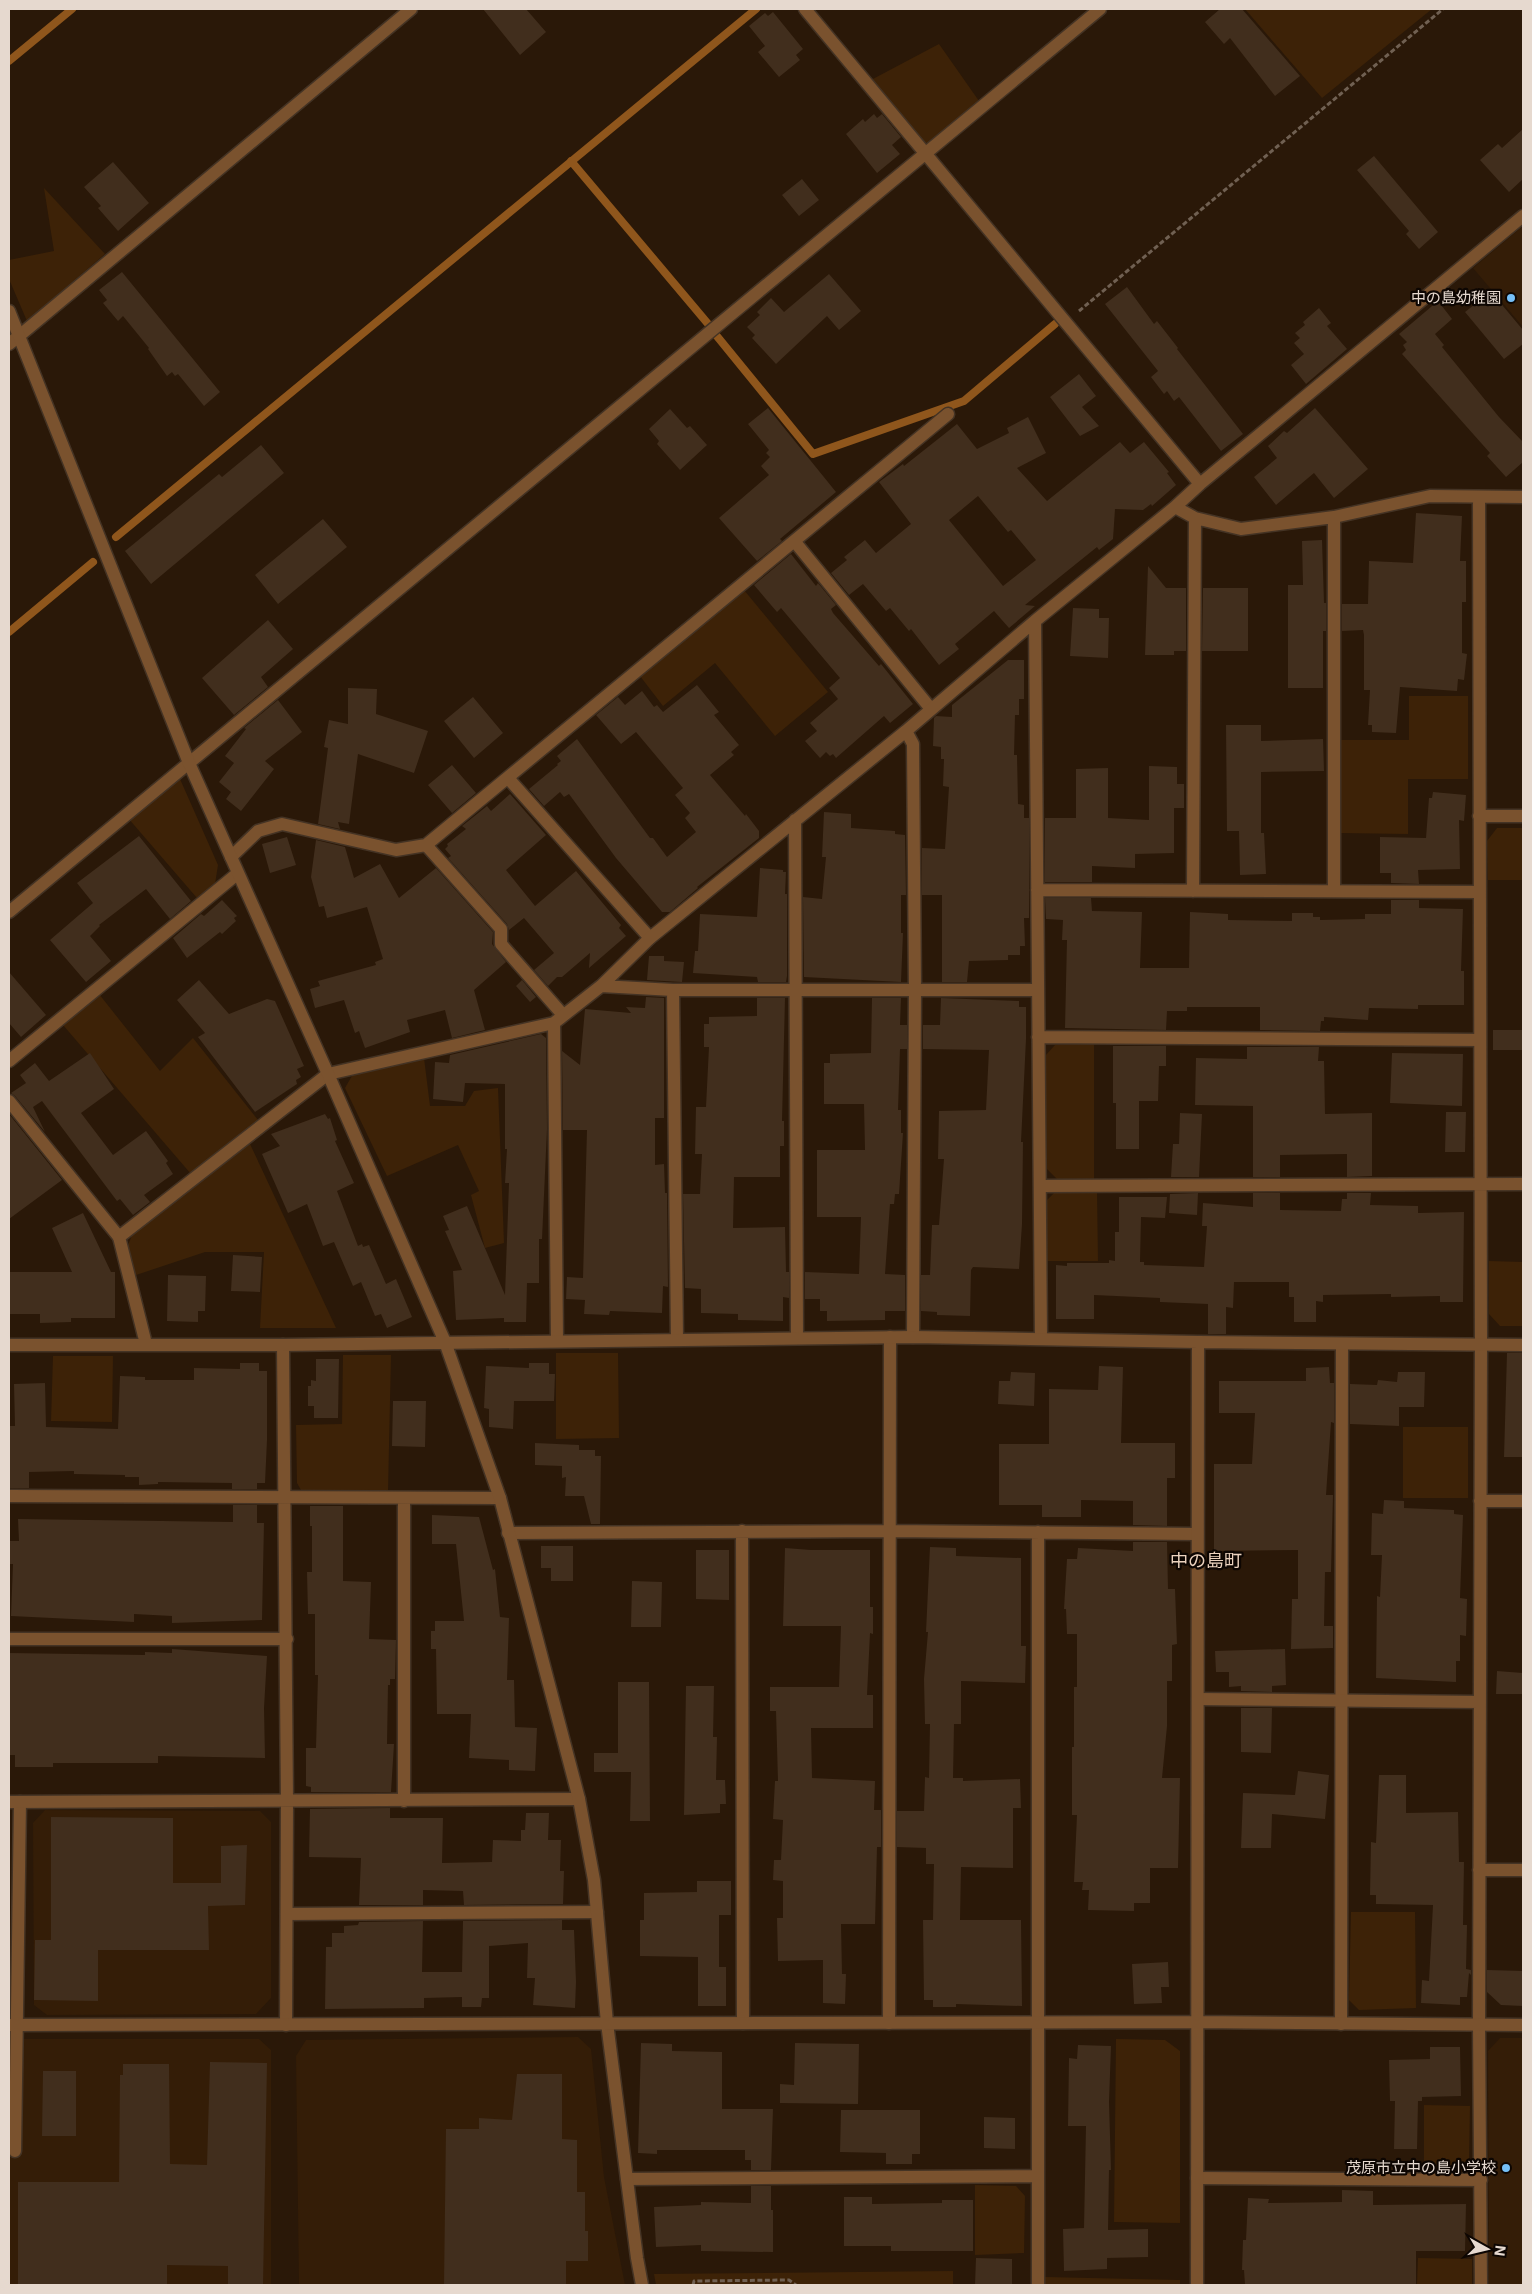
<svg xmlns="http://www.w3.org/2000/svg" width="1532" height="2294" font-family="Inter,'Noto Sans JP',sans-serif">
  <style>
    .built { fill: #341d07 }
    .green { fill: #3d2207 }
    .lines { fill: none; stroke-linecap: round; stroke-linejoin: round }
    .stream { stroke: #8f561c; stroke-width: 8 }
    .building { fill: #412e1d; fill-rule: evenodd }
    .service-casing { stroke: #443324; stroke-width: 15 }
    .minor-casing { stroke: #443324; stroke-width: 15 }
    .tertiary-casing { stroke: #443324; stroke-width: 15 }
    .path { stroke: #706052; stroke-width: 3; stroke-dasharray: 5 2.5; stroke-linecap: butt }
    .service { stroke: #7a522e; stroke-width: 12 }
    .minor { stroke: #7a522e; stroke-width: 12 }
    .tertiary { stroke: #7a522e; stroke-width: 12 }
    .poi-dot { fill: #76c0f7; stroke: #0d0602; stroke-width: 2 }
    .labels { text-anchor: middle; stroke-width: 4.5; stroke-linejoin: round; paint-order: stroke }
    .poi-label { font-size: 15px; fill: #e6d9cf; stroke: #0d0602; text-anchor: end }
    .quarter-label { font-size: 18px; fill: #ebd2be; stroke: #0d0602 }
  </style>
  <rect width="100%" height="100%" fill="#2a1808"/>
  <!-- built -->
  <path class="built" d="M1523,226V327L1473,268Z
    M45,1810L260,1811L271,1822V1998L256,2014L47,2015L34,2005L33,1823Z
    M578,2037L591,2049L604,2177L625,2285H299L296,2056L306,2040Z
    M1500,2038H1523V2285H1489L1488,2051Z
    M9,2039H259L271,2050V2285H9Z"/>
  <!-- green -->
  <path class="green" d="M1245,9H1432L1322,98Z
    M939,44L979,101L931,144L918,141L871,80Z
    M44,188L105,254L27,321L9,279V260L54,251Z
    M744,590L828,692L775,736L715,663L663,706L640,676Z
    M1409,696H1468V779H1408V834L1340,833V740H1409Z
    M180,779L218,865L215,884L197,898L128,818Z
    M1497,828H1523V880H1488L1487,841Z
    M99,994L160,1071L193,1038L258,1120L191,1174L63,1025Z
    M1094,1043V1179H1057L1047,1169L1045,1056L1055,1045Z
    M424,1058L430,1106H465L474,1091L498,1088L504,1243L485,1248L471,1195L479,1191L458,1145L387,1176L345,1088L353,1074Z
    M250,1144L336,1328H260L264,1252H205L133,1276L127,1248L132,1235Z
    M1056,1191H1097L1098,1261H1047L1046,1201Z
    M1489,1261L1523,1262V1326H1500L1489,1314Z
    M556,1353H618L619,1438L556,1439Z
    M343,1355H391L388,1492L301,1490L297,1483L296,1425L342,1424Z
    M53,1356H113L112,1422L51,1421Z
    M1403,1427H1468V1498H1403Z
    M1351,1912H1415L1416,2008L1359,2010L1349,2000Z
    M1116,2039L1165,2040L1180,2051V2223L1114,2222Z
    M1424,2105L1470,2106L1469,2162L1460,2174L1424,2173Z
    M975,2185L1016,2186L1025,2196L1024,2253L975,2255Z
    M1418,2258L1472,2259V2285H1417Z
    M953,2271V2285H656L654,2274Z
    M1045,2277L1180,2280V2285H1045Z"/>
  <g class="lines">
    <!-- stream -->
    <path class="stream" d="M9,61L72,9
      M571,161L709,325
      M716,335L813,454L964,401L1055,324
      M116,537L756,9
      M9,632L93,562"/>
  </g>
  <!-- building -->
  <path class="building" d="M483,9H526L546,32L520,55Z
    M1220,9H1242L1300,76L1275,96L1230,38L1224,44L1205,22Z
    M773,12L803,49L796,55L800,60L779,77L758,52L765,46L749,26L765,13L768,16Z
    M874,114L877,118L882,114L901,137L892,145L900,154L877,173L846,134L863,119L865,122Z
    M1523,129V179L1509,192L1480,160L1498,144L1502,148Z
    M1374,156L1438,232L1419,249L1406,234L1409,231L1357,170Z
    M113,162L149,203L118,231L98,208L101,206L84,187Z
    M802,179L819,200L799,216L782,195Z
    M122,272L220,392L204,406L178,374L175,376L172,372L167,376L148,349L149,348L123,316L118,321L103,303L107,300L99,290Z
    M829,274L861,311L839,330L827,316L776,364L752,338L755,335L747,327L760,315L757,312L771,298L784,312Z
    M1127,287L1154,324L1157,321L1178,348L1177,349L1243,434L1221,451L1179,397L1174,401L1167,391L1164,394L1151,377L1158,371L1105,304Z
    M1484,297L1491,306L1498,300L1523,330V344L1504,359L1465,312Z
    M1438,301L1452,319L1435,334L1444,345L1442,347L1499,417L1523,442V462L1506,477L1487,456L1490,453L1402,354L1406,350L1403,345L1407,342L1399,334Z
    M1319,308L1331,323L1327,326L1347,349L1306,384L1291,365L1304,354L1294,343L1300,338L1295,333L1305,325L1303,322Z
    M1079,374L1096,396L1082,407L1099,426L1080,436L1050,397Z
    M768,408L836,492L780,539L782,541L757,561L719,518L769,475L761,466L770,457L766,453L769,450L748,424Z
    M1315,408L1368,469L1334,498L1314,473L1276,505L1254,477L1277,458L1268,446L1284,431L1287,433Z
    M670,409L687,428L690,426L707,445L680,470L657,444L659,441L649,429Z
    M1028,417L1046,453L1017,468L1047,501L1120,442L1130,453L1144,442L1169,472L1167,473L1176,485L1152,506L1151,504L1143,510L1115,509L1113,539L1099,550L1097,547L1025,605L1035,606L1009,628L994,611L955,644L959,649L939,665L911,629L909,631L890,608L886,611L863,584L849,595L831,573L847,560L844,557L865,540L876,553L911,524L879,482L903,464L904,466L957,424L977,449L1009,433L1007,428ZM978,496L1008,532L1011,530L1036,560L1003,586L949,520Z
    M261,445L284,473L151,584L125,551L219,474L222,477Z
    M1416,513L1462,516L1460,561H1466V602H1462V653L1467,654L1464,680L1458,679L1457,691L1400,687L1396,733L1372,732V725H1368L1370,690H1364V635L1363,630L1342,631V604H1368L1369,561L1413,563Z
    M323,519L347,547L278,604L255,575Z
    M1322,540L1324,603H1326V631H1323V688H1288V585H1303L1302,541Z
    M791,554L816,586L818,583L836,605L831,609L833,613L879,666L881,664L913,704L890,723L884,716L836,758L833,754L830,756L826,752L820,758L805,741L817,731L810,723L838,699L829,688L840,678L781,608L777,612L754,585Z
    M1148,566L1166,588H1186V651H1174V655H1145Z
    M1203,588H1248V651H1202Z
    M1073,608L1099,609V618H1109L1108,658L1070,656Z
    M268,620L293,649L261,677L268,687L234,715L202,678Z
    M1008,660H1024V699H1019V715H1015L1014,755H1017L1018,804L1024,805V818H1029V918H1024L1025,946H1020V955H1008V960L969,961L967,982H942V895H922V848L945,849L949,787L943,786L944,759H941V747L933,746L934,718L936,716L952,717V705Z
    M697,685L719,712L714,715L739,745L731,752L734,755L710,775L745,816L746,814L759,831V838L697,887L698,888L670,912H662L616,858L569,794L564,797L560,792L544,806L529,789L558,765L557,764L561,761L557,756L577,739L650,838H653L667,857L696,832L685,818L690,813L675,795L683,788L636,732L621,744L596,715L618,697L625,705L642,691L654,707L657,705L663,712Z
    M348,688L377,689L376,714L428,731L414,773L358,754L349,824L338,822L340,829L318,824L328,748L324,747L329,720L348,724Z
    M473,697L503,733L474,758L444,721Z
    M278,700L302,732L265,761L274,769L241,811L226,799L231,792L219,782L234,763L225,756L246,729L244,728Z
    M1226,725H1261V741L1323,739L1324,771L1261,772V833H1264L1266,874L1240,875L1239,831H1227Z
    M452,765L476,793L452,813L428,785Z
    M1149,766L1177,767V784H1184V808H1174V853L1135,854V868L1092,866V882H1045V818H1076V769L1108,768V818L1149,820Z
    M1433,792L1466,795L1464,821L1459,820L1460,869L1418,870L1419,884L1391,883V873H1380V837L1426,838L1429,798H1432Z
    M510,794L546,835L506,870L535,906L576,871L621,925L619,928L626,936L589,968L590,953L562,977H557L548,986L534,970L554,953L524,918L509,930L507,924L448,858L451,856L445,849L448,846L447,844L466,829L462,826L487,806L491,811Z
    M824,812L851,814V828L895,831V834L905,835L906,895H901V933H903L901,982L804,977L803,897L822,899L826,857H822Z
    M139,836L191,901L170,919L146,889L99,925L100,926L90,936L111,961L86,982L50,940L93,903L77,883Z
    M287,837L296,865L270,873L262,844Z
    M316,840L345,847L354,878L380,864L399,898L436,868L493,932L492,944L506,962L474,990L485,1030L452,1038L445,1010L407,1020L410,1032L365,1048L359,1031L355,1033L344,1000L315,1008L310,989L320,986L318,981L376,965L375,962L383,959L367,907L327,918L324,906L319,907L311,877Z
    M760,868L783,870V872H786L785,894H787V976L786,982H758L757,977L693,973L695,951H698L700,914L757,917Z
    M1045,898H1091L1092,911L1142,912L1140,968H1189L1190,912L1228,914V920L1292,921V913H1313V917H1320V920L1365,919V914H1391V900H1419V908L1463,909L1461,971H1464V1005H1418V1009L1369,1008L1368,1020L1324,1017V1021H1321L1320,1031L1260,1030V1007H1187V1011H1167L1166,1030L1065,1028L1067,940H1062L1063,920L1046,919Z
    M222,900L237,916L234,918L236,921L222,934L220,932L187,958L173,938L201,914L204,916Z
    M649,956H664V961L684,962L682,982L647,980Z
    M9,972L46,1015L21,1037L9,1023Z
    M199,980L229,1014L267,999L275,1001L304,1066L297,1069L301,1077L296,1080L297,1084L255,1112L198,1037L205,1033L177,1000Z
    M522,980L536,997L530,1002L516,986Z
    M646,997L664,998V1118H655V1165L664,1164L665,1193H667L668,1287L663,1286L662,1313L610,1311L609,1315L584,1314L585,1300L566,1299L567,1277L583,1278L587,1130H563L562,1051L580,1065L585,1009L631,1013L626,1007L645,1008Z
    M757,998H785L782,1121H784V1146H780V1177H734L733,1228L785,1227L786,1272H789V1298L783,1297V1321L738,1320V1314L701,1313V1289L685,1288L683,1194H700L702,1154H695L696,1107H706L709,1047H704V1024H709V1017L757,1016Z
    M872,998H901L900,1025H907V1049H900L898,1110H901V1133H903L899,1194H895L894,1204H890L885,1274L905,1275V1311H885V1320L827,1321V1311H820V1299H805V1272L859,1274L861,1217H817V1150H865L864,1104H824V1063H830V1054L871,1053Z
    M941,998L1019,1001V1007H1026V1039L1021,1142H1023L1022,1224L1019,1269L973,1267L971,1270L970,1316L937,1315V1312L921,1311V1275H930L932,1225H939L944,1159H938L939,1111L986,1110L989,1050L923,1049V1025H940Z
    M1493,1030H1523V1050H1493Z
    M541,1034L546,1038L547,1129L542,1239H539V1283H527L526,1322H504V1318L456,1320L453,1271L462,1270L445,1231L449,1230L443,1216L467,1206L505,1295L509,1183H505L507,1149H505V1084L465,1083L463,1102L433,1099L435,1062L449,1063L450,1055Z
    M1113,1046H1166V1066H1159L1158,1101H1139V1149H1116V1103H1113Z
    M1247,1047H1319L1318,1061H1324L1325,1114L1372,1113V1176L1347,1177V1154L1280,1155V1177H1253V1106L1195,1105L1196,1058L1247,1059Z
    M90,1053L114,1089L81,1113L113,1155L146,1131L168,1161L166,1163L173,1174L144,1195L150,1202L133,1215L120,1199L117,1201L42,1101L33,1107L45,1132L15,1096L11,1093L26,1083L20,1075L35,1063L49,1081Z
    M1392,1053L1463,1054L1462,1106L1390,1103Z
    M1446,1112H1466L1465,1152H1445Z
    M1180,1113L1202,1114L1199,1177H1171L1173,1144H1179Z
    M9,1114L62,1180L9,1219Z
    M325,1114L328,1119L330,1118L337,1140L335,1141L354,1183L337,1191L358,1246L362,1244L363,1247L369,1245L386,1284L396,1279L412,1317L387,1328L381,1314L375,1316L361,1282L353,1286L334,1242L323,1246L307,1204L288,1213L262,1154L280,1146L271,1134Z
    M1198,1193L1197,1215L1169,1213L1170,1194Z
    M1253,1193H1280V1210L1341,1211L1342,1199H1347V1193H1371L1370,1205L1418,1206V1213L1464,1212L1463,1302H1440V1296L1391,1297V1294L1323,1295V1302L1316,1301V1322H1294V1297H1289V1282H1234L1233,1308L1226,1307V1334H1208V1304L1160,1302V1298L1094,1295V1319H1056V1265L1067,1266V1263H1109V1260L1115,1261V1232H1119V1197H1167L1165,1218L1141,1217L1140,1262H1144V1265L1204,1267L1207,1226H1202L1203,1203L1253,1207Z
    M83,1213L111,1272H115V1318H71V1322L40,1323V1314H9V1272H72L52,1228Z
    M233,1255L262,1257L260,1292L231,1291Z
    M168,1275L206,1276L205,1311H198V1322L167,1321Z
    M1507,1353H1523V1457H1504Z
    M316,1359H339L338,1418H314V1406H308V1386H311V1380L316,1381Z
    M240,1363H259V1371H267V1440L265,1483H257V1489H232V1483L158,1482V1484L139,1485V1477H125V1475L74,1474V1471L29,1472V1488H9V1426H15L14,1384L45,1383L46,1427L118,1429L120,1376L145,1377V1380H194V1368L240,1369Z
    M529,1363H549V1374H555L554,1401H514L513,1429L489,1427V1409L484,1408L486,1366L529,1368Z
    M1099,1366L1123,1367L1121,1443H1175V1478H1167V1526L1133,1525V1501L1081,1500V1517H1042V1505H999V1444H1049V1389L1098,1390Z
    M1329,1367L1330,1383H1334V1423L1331,1422L1326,1495H1333L1331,1572H1325L1324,1626H1333V1648L1291,1649L1292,1599H1298V1550L1214,1551V1464H1252L1255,1413H1219V1381H1306V1368Z
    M1011,1372L1035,1373L1034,1406L998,1404L999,1381H1010Z
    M1398,1372H1425L1424,1407H1399V1426L1350,1424V1384L1377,1385L1378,1380L1397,1382Z
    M393,1401H426L425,1447L392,1446Z
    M535,1443L579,1445V1450H595V1456H601L600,1524H591L584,1496H565L566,1477L562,1478V1466L535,1465Z
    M1384,1500L1404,1501V1508L1454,1510V1514L1463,1515L1460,1598L1467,1599L1466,1636L1460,1635V1661H1456V1682L1376,1678L1377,1596L1380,1597L1382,1555H1371L1372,1513L1383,1514Z
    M233,1505H257V1523H264L262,1620L172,1623V1616L134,1614V1622L11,1616L13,1564H9V1541H19L18,1519L233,1522Z
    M310,1506H343V1581L371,1582L369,1639L396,1640L395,1679H390V1685H388L387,1744H394L391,1792H311V1787L306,1786V1748H316L318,1675H315V1614H308L307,1572H312V1526H310Z
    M432,1515L479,1517L493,1570L495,1569L500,1617L509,1618L507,1680H514L515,1727L537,1728L535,1771L509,1770V1760L469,1758L471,1714H437L436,1649H431V1631H435V1621H464L456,1544H432Z
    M1133,1542H1167L1168,1589H1175L1177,1644L1172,1645V1681H1167V1726L1162,1778H1180L1178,1868H1150V1903H1134V1911L1088,1910L1089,1890H1082L1083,1882H1074L1077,1815H1072V1747H1074V1687H1077V1634H1067L1066,1609H1064L1067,1559H1077L1078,1548L1133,1551Z
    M541,1546H573V1581H551V1568H541Z
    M930,1547L956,1548V1556L1021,1558V1646H1026L1025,1683L961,1681V1724H954L953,1778H963V1781L1020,1779L1021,1808H1013V1868L961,1867L960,1920H1021L1022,2006L956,2004V2007H933V2000H924L923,1920H933L934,1864H926V1848L897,1847V1811H924L925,1777L929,1778L930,1724H925L924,1679L928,1632H926Z
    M785,1548L811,1550H870V1607H873V1634L870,1633L867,1695H873V1728H811L812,1778L875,1781L874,1810H881V1847H877L875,1924H841L842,1974H846L845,2004L823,2003V1960L778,1961L777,1918H783V1881L773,1880L774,1860H781L783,1820L773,1819L775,1781H778L776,1711H770V1687H839L841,1626H783Z
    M696,1550H729V1600L696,1599Z
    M632,1581L662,1582L661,1627H631Z
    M172,1649L267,1656L264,1708L265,1758L158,1756V1763H53V1767H15V1755H9V1653L145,1655V1652L172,1653Z
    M1285,1649L1286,1685L1272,1686V1692L1241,1691V1686L1229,1687V1672H1216L1215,1651Z
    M1497,1671L1523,1673V1694H1496Z
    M618,1682H649L650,1821H630L631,1772H594V1753H618Z
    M686,1686H714L713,1737H717L716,1780H725L726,1804H720V1813L684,1815Z
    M1241,1708H1272L1271,1753L1241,1752Z
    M1298,1771L1329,1775L1325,1819L1272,1814L1271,1848H1241L1243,1793L1295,1795Z
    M1379,1775H1406V1813L1458,1812L1459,1862H1464L1463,1925H1467L1466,1969L1471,1970V1975L1469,1973L1467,1997H1460V2005L1421,2003L1422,1980L1429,1981L1433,1905L1376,1904V1895H1370L1371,1842L1376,1843Z
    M390,1808V1818H443L442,1863L492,1862L493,1840L521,1841V1830H525L526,1813H549L548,1840H561L560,1871H564L563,1904L464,1905L463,1891L423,1890V1905H359L361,1858L309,1857L310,1809Z
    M51,1817L173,1818V1883H221V1846L247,1845L245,1905L208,1906L209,1950H98V2001L34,2000L35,1940H51Z
    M697,1881H731V1915H719V1967H726V2006H698V1957L640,1956V1920H644V1893L697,1892Z
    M562,1920V1930H574L576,1982L575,2008L533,2005L535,1978H527L528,1943L489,1946V1998H482L481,2007H462V1997L424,1998V2008L325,2009L326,1947H332V1933H344V1926L358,1925L359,1922L423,1921L422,1972H462L463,1921Z
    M1168,1962L1169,1987H1161L1162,2003L1134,2004L1132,1964Z
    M1487,1970L1523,1971V2006L1501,2005L1487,1992Z
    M641,2043L672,2044V2051L722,2052V2109H773L771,2170H751V2160H745V2150H657V2154L638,2153Z
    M795,2043L859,2044L858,2104L780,2103V2084L794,2085Z
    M1078,2045L1111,2046L1109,2102L1111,2170H1109L1108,2230L1148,2229V2257L1107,2258V2269L1064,2271L1063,2229L1084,2228L1086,2126H1068L1069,2058L1077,2059Z
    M1430,2047H1460L1461,2096L1422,2097V2101H1418L1417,2149H1394L1395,2101H1390L1389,2060L1430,2059Z
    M210,2062L267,2063L263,2285H228V2266L167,2265V2285H18V2182H119L120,2075H123V2064H169L170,2164L207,2165Z
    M43,2071H76V2136H42Z
    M517,2074H562V2139L577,2140V2192H585V2231H588V2261H566V2285H444L446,2129H479V2118L512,2120Z
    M841,2110H920V2154H912V2164H886V2153L840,2152Z
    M984,2117L1015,2118V2149L984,2148Z
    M751,2186H771V2210H773V2252L701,2251V2245L656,2247L654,2207L701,2205V2202L751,2203Z
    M1342,2190L1373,2191V2205L1466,2204L1465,2251H1416V2285H1245L1244,2270H1242L1243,2240H1246L1248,2198L1269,2199L1268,2203L1342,2202Z
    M844,2197H872V2204L942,2203V2200H973V2251H891V2246H844Z
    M976,2258L1012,2259V2285H975Z"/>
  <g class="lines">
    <defs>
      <path id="service" d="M805,9L925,153
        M19,336L411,9
        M795,542L931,709
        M508,778L650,938
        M426,845L501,929V944L563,1015
        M231,857L258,831L282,824L396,850L426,845L948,414
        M9,912L189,763
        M9,1061L237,874
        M9,1101L119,1237
        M1341,2024L1342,1344
        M15,2151L20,1802"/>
      <path id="minor" d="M925,153L1200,484
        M9,344L19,336
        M1479,498L1481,1345L1479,2025L1481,2285
        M1175,507L1195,518L1241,529L1334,517L1430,496L1523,497
        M1035,621L1041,1338
        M906,731L913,744L915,990L913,1337
        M189,763L1100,9
        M1479,816H1523
        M795,820L797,1338
        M1037,890L1480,892
        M1334,890V517
        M1193,891L1195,518
        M601,986L673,990H1038
        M673,990L677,1339
        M554,1023L557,1340
        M1038,1037L1479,1040
        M1040,1186L1523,1184
        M146,1344L119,1237L328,1074L554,1023L601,986L650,938L906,731L1035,621L1175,507L1200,484L1523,216
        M283,1345L287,1802L286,2025
        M9,1496L500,1498
        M404,1498V1801
        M1480,1501H1523
        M742,1531L743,2023
        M508,1533L890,1531L1197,1534
        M9,1639H287
        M1198,1699L1479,1702
        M9,1802L579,1799
        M1479,1870H1523
        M287,1914L597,1912
        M889,2023L890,1337
        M1197,2178L1481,2180
        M627,2179L1038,2176
        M1038,2285V1532"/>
      <path id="tertiary" d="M9,311L189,763L328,1074L445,1342L500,1498L579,1799L594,1880L607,2023L637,2258L642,2285
        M9,1345H283L913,1337L1198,1342L1523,1345
        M9,2025L1197,2022L1523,2025
        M1197,2285L1198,1342"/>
    </defs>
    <!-- service casing -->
    <use href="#service" class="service-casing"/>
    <!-- minor casing -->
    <use href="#minor" class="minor-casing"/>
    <!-- tertiary casing -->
    <use href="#tertiary" class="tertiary-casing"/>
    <!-- path -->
    <path class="path" d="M1079,311L1443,9
      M693,2285L694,2281L789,2280L796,2285"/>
    <!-- service -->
    <use href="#service" class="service"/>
    <!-- minor -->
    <use href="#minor" class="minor"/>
    <!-- tertiary -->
    <use href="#tertiary" class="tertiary"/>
  </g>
  <!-- markers -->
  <g class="poi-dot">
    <circle cx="1511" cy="298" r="5"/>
    <circle cx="1506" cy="2168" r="5"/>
  </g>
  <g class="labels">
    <!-- poi labels -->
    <g class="poi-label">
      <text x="1501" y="303">中の島幼稚園</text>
      <text x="1496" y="2173">茂原市立中の島小学校</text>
    </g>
    <!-- quarter labels -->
    <g class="quarter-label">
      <text x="1206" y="1567">中の島町</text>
    </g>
  </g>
  <!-- border -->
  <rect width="1532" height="2294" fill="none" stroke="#e6d9cf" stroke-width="20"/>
  <!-- north arrow -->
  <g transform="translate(1487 2249) rotate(98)" stroke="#0d0602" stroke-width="4" paint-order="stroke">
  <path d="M0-4L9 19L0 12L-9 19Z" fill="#e6d9cf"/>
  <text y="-8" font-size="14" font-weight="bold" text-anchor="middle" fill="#e6d9cf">N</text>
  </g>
</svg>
